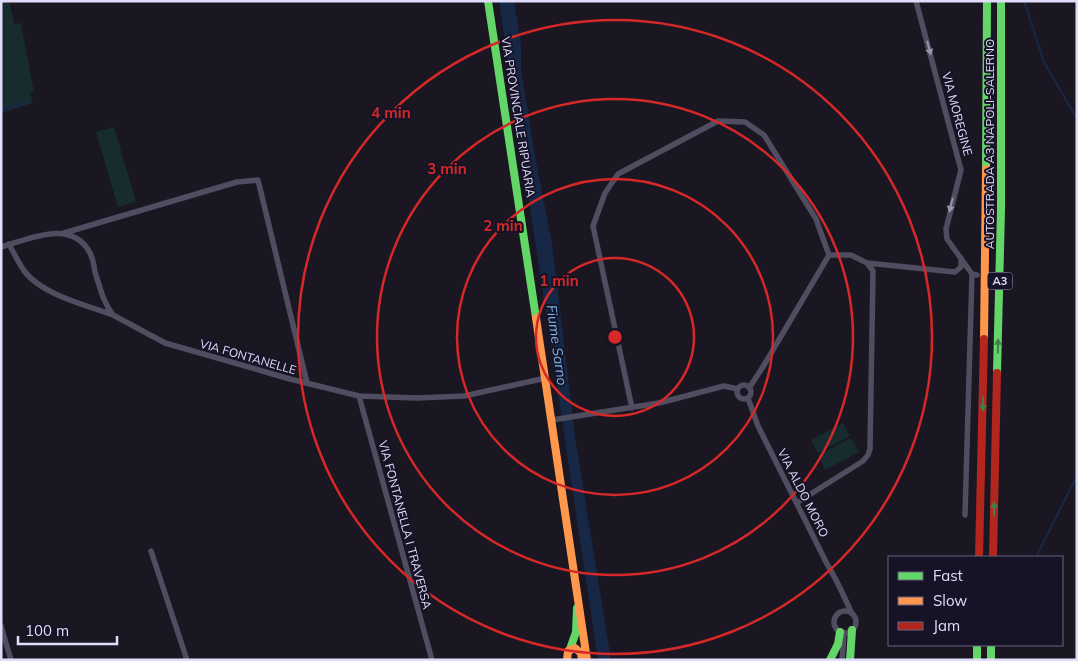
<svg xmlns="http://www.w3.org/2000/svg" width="1078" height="661" font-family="Mulish,sans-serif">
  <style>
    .green { fill: #172c2e }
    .water { fill: #172847 }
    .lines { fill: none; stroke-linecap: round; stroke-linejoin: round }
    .stream { stroke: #172847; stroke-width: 2 }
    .street-tunnel { stroke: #383543; stroke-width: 5.5; stroke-dasharray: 5.5 3; stroke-linecap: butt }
    .street { stroke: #504d61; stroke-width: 5.5 }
    .fast { stroke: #63d668; stroke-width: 8 }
    .slow { stroke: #ff974d; stroke-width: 8 }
    .jam { stroke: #b3261e; stroke-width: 8 }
    .oneway { fill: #9894ae }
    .oneway2 { fill: #417e4a }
    .ring { fill: none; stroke: #d62828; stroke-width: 2.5 }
    .labels { text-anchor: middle; stroke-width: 4; stroke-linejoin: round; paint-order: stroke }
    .shield { fill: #171326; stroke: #a4a0bb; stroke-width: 1 }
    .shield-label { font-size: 11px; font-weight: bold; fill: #e1dcfb }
    .street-label { font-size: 12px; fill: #e1dcfb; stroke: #171326 }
    .water-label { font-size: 14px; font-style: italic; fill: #77b3ee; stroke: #171326 }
    .centre { fill: #d62828; stroke: #171326; stroke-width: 2.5 }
    .ring-label { font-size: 15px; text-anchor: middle; font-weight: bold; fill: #d62828; stroke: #171326; stroke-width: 4; stroke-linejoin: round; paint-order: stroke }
  </style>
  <rect width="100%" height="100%" fill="#1a1722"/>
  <!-- green -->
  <path class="green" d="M1,1H9L14,24L21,23L34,92L30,93L33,103L1,113Z
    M114,127L136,202L118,207L96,132Z
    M843,423L850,436L818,453L811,440Z
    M851,438L859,452L825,470L818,455Z"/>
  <!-- water -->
  <path class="water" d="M499,1H514L521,45V69L534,151L552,244L576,444L611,660H598Z"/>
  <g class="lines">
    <!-- stream -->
    <path class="stream" d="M1024,1L1044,62L1077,119
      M1,111L29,102
      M1036,557L1077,476"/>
    <!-- street-tunnel -->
    <path class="street-tunnel" d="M984,275L1009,276"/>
    <!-- street -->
    <path class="street" d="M916,1L961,170L946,229L947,239L972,274L977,275
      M64,233L237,182L258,180L307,383
      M9,244C14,253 19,264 25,272C43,295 86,305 113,315
      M1,247C29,239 72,218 90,253C93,258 94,266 95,272C100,287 103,302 113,315L165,343L179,347L290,379L359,396L417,398L464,396L546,378
      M829,255H851L867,263L955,272L961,267V258
      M737 392a7 7 0 1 1 14 0a7 7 0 1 1-14 0Z
      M359,396L432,660
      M748,398L758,426L827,564C837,580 844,596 852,614
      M632,408L593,226L605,193L618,174L718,121L745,122L764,135L816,219L829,255L761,370L749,388
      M552,420L659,403L724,386L738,389
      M798,502L863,461L868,455L870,449L873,271L867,263
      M965,515L972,274
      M151,551L187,660
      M834 622a11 11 0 1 1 22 0a11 11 0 1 1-22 0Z
      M1,626L11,660
      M842,660L844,633"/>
    <!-- fast -->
    <path class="fast" d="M488,1L536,318
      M986,169L987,1
      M997,373L1001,210V1
      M977,645V660
      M991,645V660
      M570,649L576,632L577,608
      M830,660L838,644L840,632
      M850,660L852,630"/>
    <!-- slow -->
    <path class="slow" d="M536,318L587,660
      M984,339L986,169
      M567,660L568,651L575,648L581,653L582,660"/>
    <!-- jam -->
    <path class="jam" d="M979,557L984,339
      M993,557L997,373"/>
  </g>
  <!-- one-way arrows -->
  <defs><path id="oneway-solid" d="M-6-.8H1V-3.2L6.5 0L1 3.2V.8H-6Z" transform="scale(1.25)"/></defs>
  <g class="oneway">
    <use href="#oneway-solid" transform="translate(929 48) rotate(75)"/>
    <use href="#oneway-solid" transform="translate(951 205) rotate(104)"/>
  </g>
  <g class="oneway2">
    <use href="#oneway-solid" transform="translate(998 346) rotate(-89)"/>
    <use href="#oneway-solid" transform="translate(983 404) rotate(91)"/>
    <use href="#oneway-solid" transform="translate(994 509) rotate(-89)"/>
  </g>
  <!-- distance rings -->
  <g class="ring">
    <circle cx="615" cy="337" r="79"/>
    <circle cx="615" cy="337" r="158"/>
    <circle cx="615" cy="337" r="238"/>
    <circle cx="615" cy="337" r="317"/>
  </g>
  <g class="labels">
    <!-- shield labels -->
    <rect class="shield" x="987.5" y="272.5" width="25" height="17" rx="4"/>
    <g class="shield-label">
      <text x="1000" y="285">A3</text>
    </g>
    <!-- street labels -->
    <g class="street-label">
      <text transform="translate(957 114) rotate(75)" y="4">VIA MOREGINE</text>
      <text transform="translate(518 117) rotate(81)" y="4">VIA PROVINCIALE RIPUARIA</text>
      <text transform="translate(990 144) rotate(-90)" y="4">AUTOSTRADA A3 NAPOLI-SALERNO</text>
      <text transform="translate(248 357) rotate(16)" y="4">VIA FONTANELLE</text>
      <text transform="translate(803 493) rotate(63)" y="4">VIA ALDO MORO</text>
      <text transform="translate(405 525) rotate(75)" y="4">VIA FONTANELLA I TRAVERSA</text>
    </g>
    <!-- water labels -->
    <g class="water-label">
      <text transform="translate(557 345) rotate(82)" y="5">Fiume Sarno</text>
    </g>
  </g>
  <circle cx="615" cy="337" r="8" class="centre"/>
  <g class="ring-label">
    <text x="391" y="118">4 min</text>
    <text x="447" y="174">3 min</text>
    <text x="503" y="231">2 min</text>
    <text x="559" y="286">1 min</text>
  </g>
  <!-- border -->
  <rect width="1078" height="661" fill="none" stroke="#e1dcfb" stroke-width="5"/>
  <!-- legend -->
  <rect x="888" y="556" width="175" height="90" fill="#171326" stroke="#68637b"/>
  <rect x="898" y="572" width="25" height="8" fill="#63d668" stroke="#68637b"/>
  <text x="933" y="581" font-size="15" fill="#e1dcfb">Fast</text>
  <rect x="898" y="597" width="25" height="8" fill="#ff974d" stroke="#68637b"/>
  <text x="933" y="606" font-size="15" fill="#e1dcfb">Slow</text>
  <rect x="898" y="622" width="25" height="8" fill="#b3261e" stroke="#68637b"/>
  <text x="933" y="631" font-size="15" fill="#e1dcfb">Jam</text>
  <!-- scale -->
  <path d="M18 636v8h99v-8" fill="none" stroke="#e1dcfb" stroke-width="2.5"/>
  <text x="25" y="636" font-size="15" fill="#e1dcfb" stroke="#171326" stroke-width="4" paint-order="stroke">100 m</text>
</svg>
